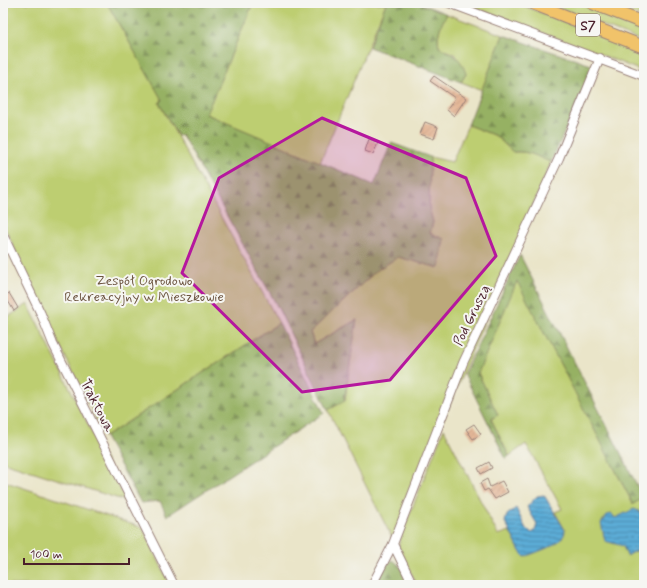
<svg xmlns="http://www.w3.org/2000/svg" width="647" height="588" font-family="Mynerve,sans-serif">
  <style>
    .green { fill: #bdce71; stroke: #84764e }
    .forest { fill: url(#forest-firs); stroke: #706847 }
    .water { fill: url(#water-rules); stroke: #526680 }
    .building { fill: url(#building-hatch) }
    .lines { fill: none; stroke-linecap: round; stroke-linejoin: round }
    .minor-casing { stroke: #9a827a; stroke-width: 10 }
    .highway-casing { stroke: #9a827a; stroke-width: 14 }
    .minor { stroke: #fff; stroke-width: 8 }
    .highway { stroke: #f1c36a; stroke-width: 12 }
    .marked { fill: #b5179e; fill-opacity: 0.2; stroke: #b5179e; stroke-width: 3; stroke-linejoin: round }
    .labels { text-anchor: middle; stroke-width: 4; stroke-linejoin: round; paint-order: stroke }
    .shield { fill: #f6f6f2; stroke: #7e6067; stroke-width: 1 }
    .shield-label { font-size: 13px; font-weight: bold; fill: #4a1f2b }
    .park-label { font-size: 14px; fill: #6c5440; stroke: #f6f6f2 }
    .street-label { font-size: 14px; fill: #4a1f2b; stroke: #f6f6f2 }
  </style>
  <defs>
    <pattern id="forest-firs" width="22" height="20" patternUnits="userSpaceOnUse"><rect width="22" height="20" fill="#96b163"/><path d="M5 1l3.5 6h-7zM16 11l3.5 6h-7z" fill="#7c8f52"/></pattern>
    <pattern id="water-rules" width="6" height="5" patternUnits="userSpaceOnUse"><rect width="6" height="5" fill="#5bacd6"/><path d="M0 2.5h6" fill="none" stroke="#4d8bae"/></pattern>
    <pattern id="building-hatch" width="6" height="6" patternUnits="userSpaceOnUse"><rect width="6" height="6" fill="#e4b798"/><path d="M-1 1l2-2M0 6l6-6M5 7l2-2" fill="none" stroke="#c59d83"/></pattern>
  </defs>
  <rect width="100%" height="100%" fill="#f6f6f2"/>
  <filter id="ink" filterUnits="userSpaceOnUse"><feTurbulence type="fractalNoise" baseFrequency=".025" numOctaves="2"/><feDisplacementMap in="SourceGraphic" scale="8" xChannelSelector="R" yChannelSelector="G"/><feConvolveMatrix kernelMatrix="1 2 1 2 8 2 1 2 1" color-interpolation-filters="sRGB"/></filter>
  <filter id="wash" filterUnits="userSpaceOnUse"><feTurbulence type="fractalNoise" baseFrequency=".012" numOctaves="4" result="noise"/><feDisplacementMap in="SourceGraphic" scale="16" xChannelSelector="R" yChannelSelector="G"/><feGaussianBlur stdDeviation="0.9" result="paint"/><feColorMatrix in="noise" values="0 0 0 0 0 0 0 0 0 0 0 0 0 0 0 0 0 1.4 0 .05"/><feComposite in="paint" operator="in"/></filter>
  <g filter="url(#wash)">
    <rect width="100%" height="100%" fill="#eae5c9"/>
    <!-- green -->
    <path class="green" d="M3,3H107L163,101L159,103L279,323L105,437L39,303L3,223Z
      M253,3H386L320,163L206,114Z
      M461,3H515L524,6L644,53V72L592,51Z
      M546,3H578L644,29V42Z
      M606,3H644V18Z
      M447,14L503,35L482,90L461,82L466,74L456,55L439,47C436,35 441,24 447,14Z
      M468,125L496,136L513,152C532,151 534,156 551,162L393,540L328,410L345,401L356,320L314,344L310,332L376,271L430,233L433,222L429,208L430,157L452,162Z
      M517,280L633,504L640,500L644,506V582L637,585H417L398,547L402,533L444,429L498,535L510,531L521,553L565,530L555,512L562,509L526,444L509,456L491,419L498,415L478,373Z
      M28,304L126,501L3,462V320Z
      M3,481L143,528L170,585H3Z"/>
    <!-- forest -->
    <path class="forest" d="M107,3H253L206,114L374,185L391,143L430,157L429,208L433,222L430,233L444,239L439,268L398,257L376,271L310,332L314,344L357,320L344,401L328,410L275,302L182,135L178,136L159,103L162,100Z
      M386,3H419L447,14C441,24 436,35 439,47C454,56 460,55 466,74L461,82L369,47Z
      M503,35L594,66L551,162C534,156 532,151 513,152L496,136L468,125Z
      M520,255L644,499V506L640,500L633,504L517,281L478,373L498,415L491,419L509,456L506,459L464,374Z
      M279,323L324,413L167,516L160,501L141,503L105,437Z
      M393,560L402,568L411,585H375L385,565Z"/>
    <!-- water -->
    <path class="water" d="M544,495L565,530C565,545 537,551 525,557L521,553L505,522L507,515L516,508L526,529L532,533L535,531L537,524L527,507L537,496Z
      M634,509L639,511L644,520V546L627,556L623,546L605,541L601,523L607,515L612,514L615,518Z"/>
    <g id="blocks">
      <!-- building -->
      <path class="building" d="M434,76L466,98L454,116L447,110L455,98L430,81Z
        M425,122L438,127L434,139L420,134Z
        M369,139L378,143L373,154L365,151Z
        M9,293L18,308L14,311L5,296Z
        M474,424L481,434L473,439L466,429Z
        M489,462L492,468L481,474L478,468Z
        M487,479L490,487L502,481L508,492L495,499L488,489L484,491L480,483Z"/>
    </g>
  </g>
  <g filter="url(#ink)">
    <use href="#blocks" fill-opacity="0" stroke="#9a827a" stroke-width="1"/>
    <g class="lines">
      <defs>
        <path id="minor" d="M449,3L644,76
          M3,235L41,314L53,344L174,585
          M393,544L413,585
          M372,585L393,544L463,363L559,158L600,58"/>
        <path id="highway" d="M532,3L644,47
          M592,3L644,23"/>
      </defs>
      <!-- minor casing -->
      <use href="#minor" class="minor-casing"/>
      <!-- highway casing -->
      <use href="#highway" class="highway-casing"/>
      <!-- minor -->
      <use href="#minor" class="minor"/>
      <!-- highway -->
      <use href="#highway" class="highway"/>
    </g>
  </g>
  <!-- marked area -->
  <path class="marked" d="M322,118L466,178L496,256L390,380L302,392L182,273L219,178Z"/>
  <g class="labels">
    <!-- shield labels -->
    <rect class="shield" x="576" y="14" width="24" height="22" rx="3"/>
    <g class="shield-label">
      <text x="588" y="30">S7</text>
    </g>
    <!-- park labels -->
    <g class="park-label">
      <text x="144" y="285">Zespół Ogrodowo<tspan x="144" dy="16">Rekreacyjny w Mieszkowie</tspan></text>
    </g>
    <!-- street labels -->
    <g class="street-label">
      <text transform="translate(471 315) rotate(-64)" y="5">Pod Gruszą</text>
      <text transform="translate(98 405) rotate(63)" y="5">Traktowa</text>
    </g>
  </g>
  <!-- margin -->
  <rect width="647" height="588" fill="none" stroke="#f6f6f2" stroke-width="16"/>
  <!-- scale -->
  <path d="M24 558v6h105v-6" fill="none" stroke="#4a1f2b" stroke-width="2"/>
  <text x="30" y="558" font-size="12" fill="#4a1f2b" stroke="#f6f6f2" stroke-width="3" paint-order="stroke">100 m</text>
</svg>
